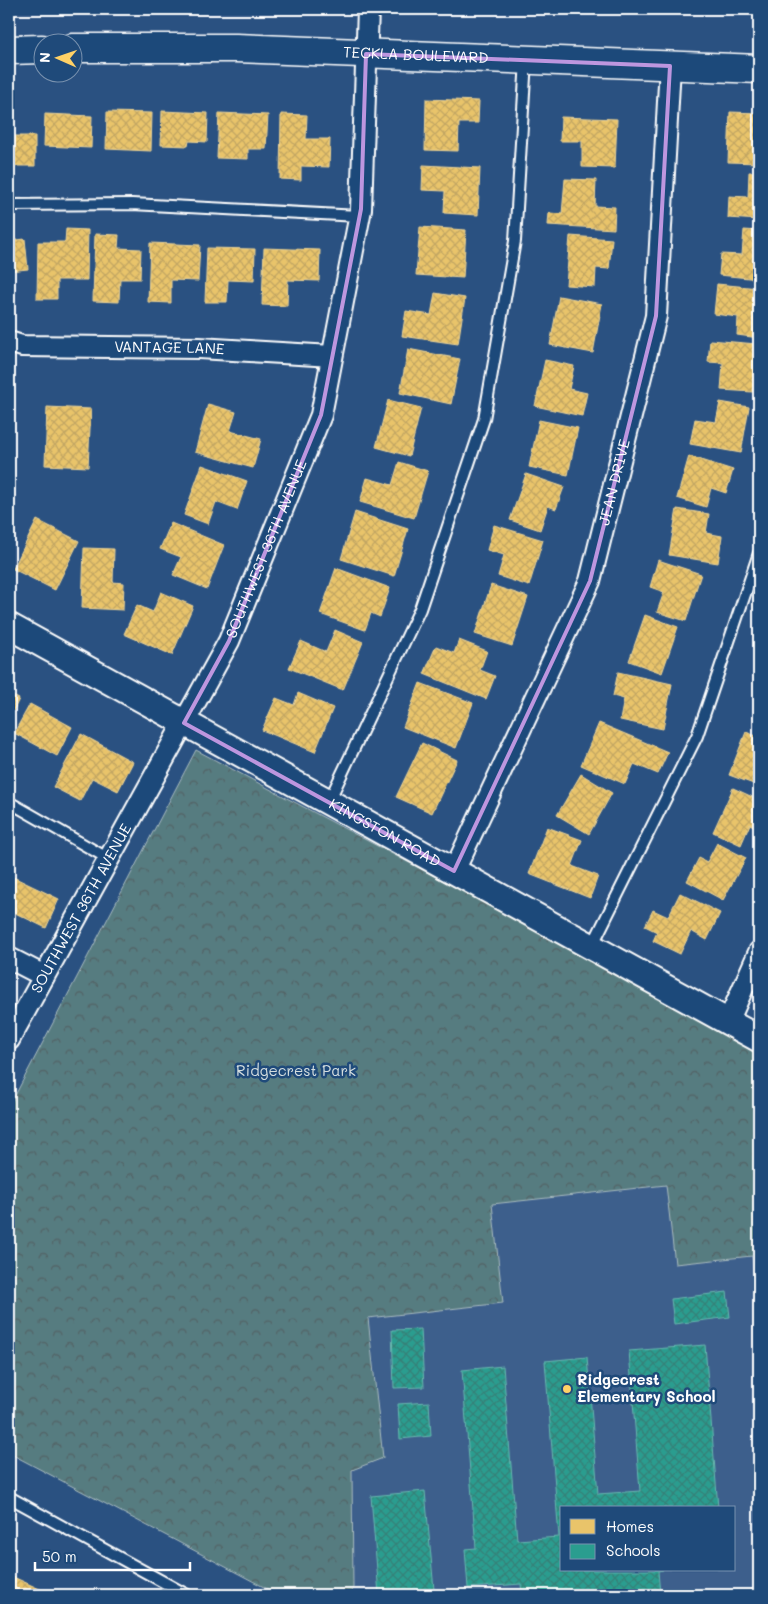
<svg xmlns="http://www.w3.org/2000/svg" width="768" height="1604" font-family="Mali,sans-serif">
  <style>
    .built { fill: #3c5e8c; fill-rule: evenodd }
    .park { fill: url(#park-crowns); stroke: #abbdc0 }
    .homes { fill: url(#homes-cross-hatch); stroke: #f0d697 }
    .schools { fill: url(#schools-cross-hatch); stroke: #6abab1 }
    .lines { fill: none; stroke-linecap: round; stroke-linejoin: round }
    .service-casing { stroke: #fff; stroke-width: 14 }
    .minor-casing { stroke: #fff; stroke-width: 24 }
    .tertiary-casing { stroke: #fff; stroke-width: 29 }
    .secondary-casing { stroke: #fff; stroke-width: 31 }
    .service { stroke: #1f4a7a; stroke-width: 10 }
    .minor { stroke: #1f4a7a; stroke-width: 20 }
    .tertiary { stroke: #1f4a7a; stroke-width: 25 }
    .secondary { stroke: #1f4a7a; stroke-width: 28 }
    .marked { fill: none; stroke: #bd96df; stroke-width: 4; stroke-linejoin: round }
    .poi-dot { fill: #ffd166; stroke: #1f4a7a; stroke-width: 2 }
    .labels { text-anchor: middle; stroke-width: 5; stroke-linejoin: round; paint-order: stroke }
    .street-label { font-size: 15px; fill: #fff; stroke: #1f4a7a }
    .park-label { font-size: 15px; fill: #d5dedf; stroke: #1f4a7a }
    .poi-label { font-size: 15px; font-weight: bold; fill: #fff; stroke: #1f4a7a; text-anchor: start }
  </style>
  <defs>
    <pattern id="park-crowns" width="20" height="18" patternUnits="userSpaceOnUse" patternTransform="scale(1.25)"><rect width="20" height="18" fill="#577b80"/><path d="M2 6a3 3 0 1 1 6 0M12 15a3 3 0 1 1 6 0" fill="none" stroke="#516163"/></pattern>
    <pattern id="homes-cross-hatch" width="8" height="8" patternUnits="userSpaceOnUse" patternTransform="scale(1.25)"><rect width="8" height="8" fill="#e9c46a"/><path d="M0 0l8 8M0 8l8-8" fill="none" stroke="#c2a662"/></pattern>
    <pattern id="schools-cross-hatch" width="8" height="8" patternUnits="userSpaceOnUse" patternTransform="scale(1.25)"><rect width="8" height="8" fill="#2a9d8f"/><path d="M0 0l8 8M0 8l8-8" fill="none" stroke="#368178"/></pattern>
  </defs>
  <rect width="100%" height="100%" fill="#2a5181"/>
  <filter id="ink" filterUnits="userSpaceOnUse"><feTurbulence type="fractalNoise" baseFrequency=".02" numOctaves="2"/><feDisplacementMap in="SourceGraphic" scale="10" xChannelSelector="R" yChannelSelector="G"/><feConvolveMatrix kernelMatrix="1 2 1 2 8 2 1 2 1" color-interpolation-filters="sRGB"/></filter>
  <g filter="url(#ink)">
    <!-- built -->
    <path class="built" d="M666,1185L752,1256L759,1320V1576L750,1595H350L353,1589L352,1470L383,1457L368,1318L502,1303L492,1204ZM562,1508H734V1570H562Z"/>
    <!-- park -->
    <path class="park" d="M196,750L759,1048V1320L752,1256L675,1264L666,1185L492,1204L503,1303L368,1318L383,1458L352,1470L353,1589L350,1595H279L9,1453V1107Z"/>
    <!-- homes -->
    <path class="homes" d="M426,99L479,101L478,123H459L458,151L425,150Z
      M162,111L208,113L207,142L189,141L188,146L161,145Z
      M107,112L152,113L151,151L106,149Z
      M730,112L759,113V163L728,162Z
      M219,113L268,115L266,149H248V159L217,158Z
      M45,114L92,116L91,148L44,146Z
      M281,114L307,115L306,139H330L329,167L301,166V180L280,179Z
      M9,115V136H35V166H9Z
      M561,117L617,119L615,168L582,167V141H560Z
      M423,165L480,168L478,215L444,213L445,191L422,190Z
      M749,172H759V220L728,218L729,196L748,197Z
      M565,179L596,180L595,206L615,207L614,229L548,225L549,213L562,214Z
      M420,227L466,230L463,278L416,275Z
      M66,229L88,230L87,280H57V299H37L38,242H65Z
      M744,230L759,231V279L719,275L721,254L742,255Z
      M95,234L119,235L118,248L141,249L140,279H120L119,302L93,301Z
      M570,236L612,239L609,269L596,268L595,287L566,285Z
      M25,239L28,269L9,271V241Z
      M150,243L200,245L198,281L171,280V303L148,302Z
      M207,248L255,249L254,281L228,280L227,302H205Z
      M264,248L320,250L319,281L288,280L287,306L262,305Z
      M717,284L759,288V338L737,335L738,317L714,314Z
      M435,293L465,298L458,344L402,336L406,311L431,315Z
      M559,296L602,304L593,353L550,345Z
      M710,340L757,344L753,392L721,390L723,363L708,362Z
      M408,349L460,359L451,404L400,393Z
      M545,360L574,366L569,389L587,393L582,416L535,406Z
      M388,400L421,408L409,456L376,447Z
      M720,402L749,407L741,453L690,444L695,419L716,422Z
      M208,404L236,412L230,431L261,439L253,468L195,452Z
      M47,407L91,409L88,467L45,465Z
      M539,420L578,428L568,475L529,467Z
      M689,456L733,470L726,493L711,488L706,507L677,498Z
      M399,462L428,471L414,518L360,502L367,478L392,485Z
      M202,465L247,481L237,510L216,502L208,524L184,515Z
      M526,474L564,487L556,509L548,506L540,530L510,520Z
      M677,509L709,514L706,533L722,536L718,563L669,555Z
      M355,512L408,529L394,576L341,559Z
      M37,520L79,541L55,590L13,569Z
      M9,522L15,525L9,538Z
      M171,523L224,545L207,589L173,575L181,557L160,549Z
      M494,525L543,540L529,586L498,576L504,555L487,550Z
      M84,548L114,549L113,582L124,583L123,610L82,608Z
      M658,560L701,574L686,621L657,612L664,592L650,587Z
      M336,568L390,588L380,617L371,613L365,630L320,614Z
      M491,585L528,597L512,646L475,634Z
      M161,592L193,606L172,655L124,634L137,605L153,612Z
      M645,615L678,627L662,673L629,661Z
      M335,630L363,642L343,690L289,668L301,641L326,652Z
      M459,640L487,651L480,670L495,676L486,699L424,674L436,646L454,653Z
      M618,672L672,684L663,729L620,720L624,699L613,696Z
      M420,683L473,703L456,748L403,727Z
      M298,693L333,708L315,752L262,730L276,698L294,705Z
      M9,694L19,699L9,720Z
      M30,704L72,727L57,756L14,733Z
      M599,723L668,752L658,774L634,764L625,784L581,765Z
      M746,732L759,737V786L729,775Z
      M81,734L133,762L118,791L92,778L80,801L53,787Z
      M422,743L457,760L432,813L396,797Z
      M581,774L612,793L589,834L557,815Z
      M733,788L759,800V829L750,824L741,845L713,832Z
      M547,827L582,840L572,866L598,876L590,898L529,874Z
      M717,843L746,858L723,900L687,881L699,858L707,862Z
      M9,875L59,899L46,928L9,910Z
      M680,893L720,913L707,940L691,931L680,954L653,941L657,932L645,926L653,910L668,917Z
      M11,1576L53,1595H9V1581Z"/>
    <!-- schools -->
    <path class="schools" d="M727,1292L730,1317L674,1324L671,1299Z
      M421,1329L424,1387L394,1388L392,1330Z
      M705,1345L718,1508H562V1570H663L658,1571L660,1595H522L521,1584L468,1588L465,1549L476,1548L462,1370L503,1366L517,1540L559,1537L545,1361L587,1357L598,1494L640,1491L629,1351Z
      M429,1402L431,1436L400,1439L398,1404Z
      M425,1491L434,1590L379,1595L371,1496Z"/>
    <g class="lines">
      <defs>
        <path id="service" d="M9,205L132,204L359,216
          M329,801L420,609L484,419L515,241L526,60
          M9,802L109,859
          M592,946L697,736L759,553
          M9,1497L187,1595"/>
        <g id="minor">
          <path id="s1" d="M9,342L22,346L199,348L332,356"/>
          <path id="s2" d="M454,871L590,581L656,316L670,66"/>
          <path d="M9,958L44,976"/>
          <path d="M728,1022L759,952"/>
          <path id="s3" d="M9,1040L229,641L321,415L361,209L368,9"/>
        </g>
        <g id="tertiary">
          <path id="s4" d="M9,626L759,1039"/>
        </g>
        <g id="secondary">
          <path id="s5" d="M72,48H236L759,69"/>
          <path d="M9,50L42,49"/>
        </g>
      </defs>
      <!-- service casing -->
      <use href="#service" class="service-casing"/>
      <!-- minor casing -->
      <use href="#minor" class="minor-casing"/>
      <!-- tertiary casing -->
      <use href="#tertiary" class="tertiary-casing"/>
      <!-- secondary casing -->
      <use href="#secondary" class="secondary-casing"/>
      <!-- service -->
      <use href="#service" class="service"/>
      <!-- minor -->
      <use href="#minor" class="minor"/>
      <!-- tertiary -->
      <use href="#tertiary" class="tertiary"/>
      <!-- secondary -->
      <use href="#secondary" class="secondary"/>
    </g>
  </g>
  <!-- marked area -->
  <path class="marked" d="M366,54L670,66L656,316L590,581L454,871L184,723L229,641L321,415L361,209Z"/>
  <!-- markers -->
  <circle class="poi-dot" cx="567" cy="1389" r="5"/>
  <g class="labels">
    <!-- street labels -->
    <g class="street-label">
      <text dy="5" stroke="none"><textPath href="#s5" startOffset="344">TECKLA BOULEVARD</textPath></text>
      <text dy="5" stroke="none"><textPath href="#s1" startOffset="161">VANTAGE LANE</textPath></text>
      <text dy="5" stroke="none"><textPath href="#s2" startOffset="422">JEAN DRIVE</textPath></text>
      <text dy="5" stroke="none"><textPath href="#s3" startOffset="555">SOUTHWEST 36TH AVENUE</textPath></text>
      <text dy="5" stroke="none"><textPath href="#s4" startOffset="429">KINGSTON ROAD</textPath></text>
      <text dy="5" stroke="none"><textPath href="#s3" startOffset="150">SOUTHWEST 36TH AVENUE</textPath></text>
    </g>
    <!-- park labels -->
    <g class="park-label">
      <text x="296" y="1076">Ridgecrest Park</text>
    </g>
    <!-- poi labels -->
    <g class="poi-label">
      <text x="577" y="1385">Ridgecrest<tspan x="577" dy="17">Elementary School</tspan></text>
    </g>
  </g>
  <!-- margin -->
  <rect width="768" height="1604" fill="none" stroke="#1f4a7a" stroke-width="30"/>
  <rect x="15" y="15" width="738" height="1574" fill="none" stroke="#fff" stroke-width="2" filter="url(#ink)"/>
  <!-- legend -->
  <rect x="560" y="1506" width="175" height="65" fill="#1f4a7a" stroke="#7992af"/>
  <rect x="570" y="1519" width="25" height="15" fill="#e9c46a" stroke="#7992af"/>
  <text x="606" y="1532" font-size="15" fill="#ffffff">Homes</text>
  <rect x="570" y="1544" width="25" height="15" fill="#2a9d8f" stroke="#7992af"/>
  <text x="606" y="1556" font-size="15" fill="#ffffff">Schools</text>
  <!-- north arrow -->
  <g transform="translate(58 58) rotate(272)"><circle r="24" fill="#1f4a7a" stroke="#7992af"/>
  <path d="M0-4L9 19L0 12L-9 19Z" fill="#ffd166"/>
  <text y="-8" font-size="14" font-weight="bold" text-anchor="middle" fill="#ffffff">N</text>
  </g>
  <!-- scale -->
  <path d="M35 1562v8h155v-8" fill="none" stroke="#ffffff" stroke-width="2.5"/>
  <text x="42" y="1562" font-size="15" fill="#ffffff" stroke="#1f4a7a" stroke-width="4" paint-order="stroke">50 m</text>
</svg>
